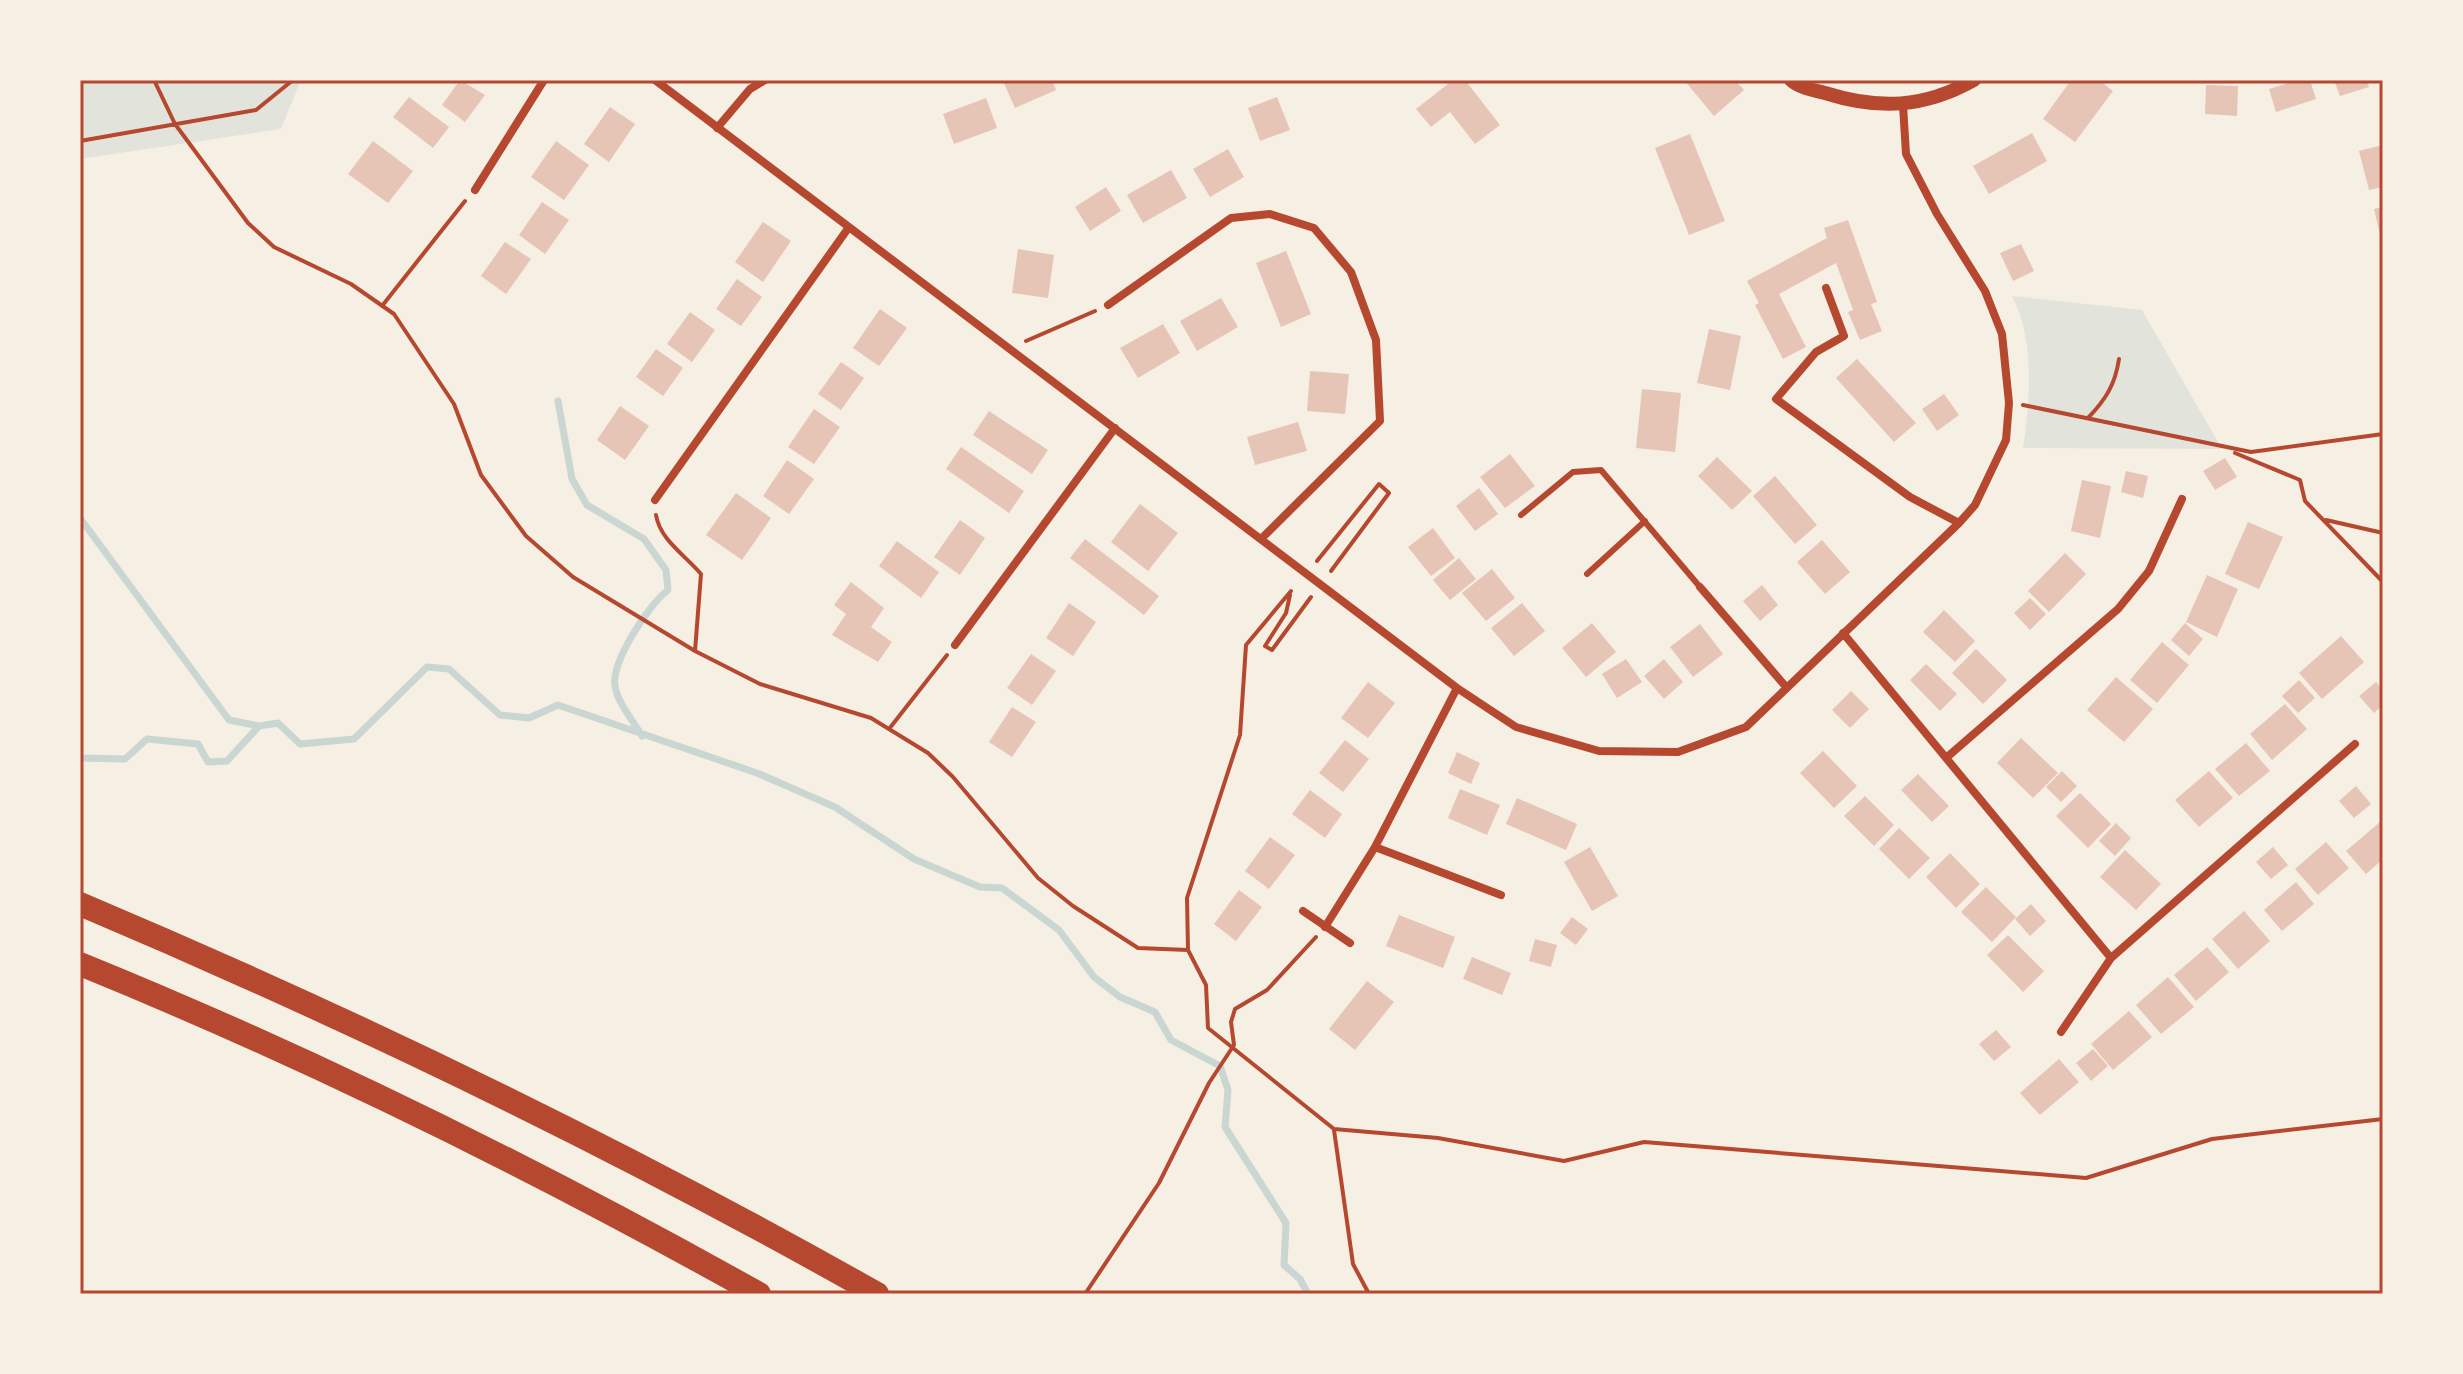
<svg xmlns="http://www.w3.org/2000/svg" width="2463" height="1374" font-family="Commissioner,sans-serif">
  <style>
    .green { fill: #e2e4dc }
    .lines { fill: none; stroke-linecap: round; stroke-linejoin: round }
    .stream { stroke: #c9d6d2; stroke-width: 7 }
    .building { fill: #e6c5b7 }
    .path { stroke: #b5482f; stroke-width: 4 }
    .service { stroke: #b5482f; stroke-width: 6 }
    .minor { stroke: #b5482f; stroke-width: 8 }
    .tertiary { stroke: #b5482f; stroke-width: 14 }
    .motorway { stroke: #b5482f; stroke-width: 24 }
    .neatline { fill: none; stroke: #b5482f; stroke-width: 3 }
  </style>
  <rect width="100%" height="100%" fill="#f6efe4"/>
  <!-- green -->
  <path class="green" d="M80,80H301L281,129L80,159Z
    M2012,296L2142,310L2222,449L2023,448C2030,401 2035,339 2012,296Z"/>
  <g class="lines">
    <!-- stream -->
    <path class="stream" d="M558,401L572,479L587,505L644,539L666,570L668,590C649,604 611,662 615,686C617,702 634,722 642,736
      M80,518L229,720L259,726
      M80,758L125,759L147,739L198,744L208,762L227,761L259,726L278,723L300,744L354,739L427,667L449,669L500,715L529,718L558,705L757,773L835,807L914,859L980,887L1002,888L1059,930L1094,977L1120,997L1155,1012L1171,1040L1220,1066L1228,1090L1225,1127L1286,1223L1284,1265L1300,1279L1308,1294"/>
  </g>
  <!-- building -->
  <path class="building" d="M460,80L485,95L465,122L442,105Z
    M1052,80L1056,90L1015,108L1003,81Z
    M1453,80H1465L1500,125L1475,144L1450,112L1431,127L1416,109Z
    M1684,80H1735L1744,90L1714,116Z
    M2071,80H2099L2113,91L2075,142L2043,119Z
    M2298,80H2310L2316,99L2276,112L2269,89Z
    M2334,80H2367L2369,87L2340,96Z
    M2206,85L2238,86L2237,116L2205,114Z
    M409,97L449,127L433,148L393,117Z
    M1277,97L1290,130L1260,141L1248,108Z
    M986,98L997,128L954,144L943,114Z
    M610,107L635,124L609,162L584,144Z
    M2032,133L2047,161L1989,194L1973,166Z
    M1690,134L1725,221L1689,235L1655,148Z
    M373,141L413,171L388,203L348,174Z
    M556,141L589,165L564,200L531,177Z
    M2383,145V187L2369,190L2359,151Z
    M1228,149L1244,177L1210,197L1193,169Z
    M1171,170L1187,198L1143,223L1127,195Z
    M1106,187L1121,211L1090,231L1075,207Z
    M542,202L569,220L545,254L519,235Z
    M2383,207V243H2382L2374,209Z
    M1848,220L1877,302L1871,304L1882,331L1860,340L1848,312L1853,310L1836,263L1779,294L1806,347L1783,359L1755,305L1759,303L1747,281L1827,238L1824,228Z
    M763,222L791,241L763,282L735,262Z
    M505,242L531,259L506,294L481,276Z
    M2021,244L2034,271L2013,281L2000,253Z
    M1018,249L1054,255L1048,298L1012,293Z
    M1286,251L1311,314L1281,327L1256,263Z
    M737,279L762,297L741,326L716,309Z
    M1221,298L1238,327L1197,351L1180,321Z
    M880,309L907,328L879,366L853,348Z
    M690,312L715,330L692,362L667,344Z
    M1163,324L1180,353L1138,378L1120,348Z
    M1709,329L1741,336L1730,390L1697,383Z
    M656,349L683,368L663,396L636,377Z
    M1857,359L1916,423L1894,442L1836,378Z
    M841,362L864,378L841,410L818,394Z
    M1310,371L1349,374L1345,414L1307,411Z
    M1642,389L1681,393L1675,452L1636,448Z
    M1944,394L1959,415L1937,431L1922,409Z
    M620,406L649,426L625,460L597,440Z
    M814,409L840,427L814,464L788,447Z
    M989,411L1048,450L1032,474L973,435Z
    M1298,422L1307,451L1255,465L1247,437Z
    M961,447L1024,491L1009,513L946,469Z
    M1510,454L1535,486L1505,508L1480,477Z
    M1717,457L1752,491L1732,510L1698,476Z
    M2225,458L2237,477L2215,490L2203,471Z
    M787,460L814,479L789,514L763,496Z
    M2126,471L2148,476L2143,498L2121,492Z
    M1775,476L1817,525L1795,544L1753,496Z
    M2082,480L2111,486L2100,538L2071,531Z
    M1479,488L1498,514L1475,531L1456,506Z
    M736,493L771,518L742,560L706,535Z
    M1140,504L1178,533L1148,571L1111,542Z
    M960,520L985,538L960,575L934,557Z
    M2248,522L2283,537L2259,589L2225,574Z
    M1433,528L1455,558L1431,576L1408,547Z
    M1085,539L1159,596L1144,615L1070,558Z
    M1822,540L1850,572L1825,594L1797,562Z
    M897,541L939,572L921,598L879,566Z
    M2065,553L2086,574L2049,612L2028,591Z
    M1459,558L1476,579L1450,600L1433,580Z
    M1492,569L1515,598L1486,621L1462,593Z
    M2207,575L2238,589L2217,637L2186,622Z
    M851,582L884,608L871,627L892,642L878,662L832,635L846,614L834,605Z
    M1762,585L1778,605L1760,621L1743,601Z
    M2030,598L2046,614L2030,630L2014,613Z
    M1069,603L1096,622L1073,656L1046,638Z
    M1522,603L1545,631L1514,656L1491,628Z
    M1944,610L1975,641L1955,662L1923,632Z
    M1592,623L1616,652L1586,677L1562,648Z
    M2185,623L2203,639L2189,656L2171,640Z
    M1700,624L1723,654L1693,677L1670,647Z
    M2341,636L2364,662L2322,699L2299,673Z
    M2162,642L2189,665L2157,703L2130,680Z
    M1976,649L2007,680L1983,704L1952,673Z
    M1031,654L1056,671L1032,705L1007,688Z
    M1626,659L1642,682L1617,698L1602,674Z
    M1664,659L1683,682L1664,699L1644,676Z
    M1926,664L1957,694L1940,711L1910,680Z
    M2116,677L2153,709L2124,742L2087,710Z
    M2299,680L2315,698L2298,713L2282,696Z
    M1368,682L1395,703L1368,738L1341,718Z
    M2376,682L2383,690V705L2374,713L2359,696Z
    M1851,691L1869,709L1850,728L1832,710Z
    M2285,704L2307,729L2272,760L2250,734Z
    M1012,707L1036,722L1012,757L989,742Z
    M2021,738L2058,773L2033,798L1997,763Z
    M1345,740L1369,759L1343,792L1319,773Z
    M2246,743L2270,771L2239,796L2215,769Z
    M1823,751L1857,786L1834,808L1800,773Z
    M1457,752L1480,763L1471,784L1448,773Z
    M2062,771L2077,786L2061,802L2046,787Z
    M2209,771L2233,798L2199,827L2175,800Z
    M1918,774L1949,806L1932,822L1901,790Z
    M2356,786L2371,804L2354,818L2339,801Z
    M1460,789L1500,805L1487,835L1448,818Z
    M1310,790L1342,814L1325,838L1292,814Z
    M2080,793L2111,824L2088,848L2056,816Z
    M1865,796L1894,825L1874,846L1844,816Z
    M1517,798L1577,824L1566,850L1506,824Z
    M2380,822L2383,826V859L2366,874L2346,851Z
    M2116,823L2131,838L2115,856L2099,841Z
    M1899,828L1930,858L1909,879L1879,849Z
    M1270,837L1295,855L1269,889L1245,871Z
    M2326,842L2349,868L2318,895L2295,869Z
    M1590,847L1618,896L1592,911L1564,862Z
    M2273,847L2288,865L2271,879L2256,862Z
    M2125,850L2161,884L2136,910L2100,877Z
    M1950,853L1980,884L1956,908L1926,877Z
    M2296,882L2314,904L2282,931L2264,910Z
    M1986,887L2016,917L1992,942L1961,912Z
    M1239,890L1262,907L1236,941L1214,924Z
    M2031,904L2046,921L2030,936L2015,919Z
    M2244,911L2270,941L2238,969L2212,939Z
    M1399,915L1455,937L1443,968L1386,946Z
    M1572,917L1588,929L1576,945L1560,933Z
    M2008,935L2044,971L2023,992L1987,955Z
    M1535,939L1557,945L1551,967L1529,961Z
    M2207,947L2229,972L2196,1001L2174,975Z
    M1472,957L1511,973L1502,995L1463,979Z
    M2168,977L2194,1007L2161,1034L2136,1005Z
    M1367,981L1394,1002L1355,1050L1329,1029Z
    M2129,1011L2152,1037L2113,1070L2091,1044Z
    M1996,1030L2011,1047L1994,1061L1979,1044Z
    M2093,1049L2108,1066L2091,1081L2076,1063Z
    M2059,1059L2079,1082L2040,1115L2020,1093Z"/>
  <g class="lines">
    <!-- path -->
    <path class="path" d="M154,80L175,124L248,223L274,247L351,284L394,314L454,404L481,475L526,536L573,577L695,651L760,684L871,718L928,753L953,777L1038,878L1073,906L1138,948L1188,950
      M80,141L256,110L293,80
      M382,306L465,201
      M1026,341L1095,311
      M2023,405L2251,452L2383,434
      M2088,418C2106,399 2115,385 2119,359
      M2235,453L2300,480L2305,501L2383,582
      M656,515C660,540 685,555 701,574L695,651
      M2326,520L2383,533
      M1317,561L1379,484L1389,493L1331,571
      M1291,591L1246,645L1240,735L1187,898L1188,950L1206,985L1208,1028L1334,1129L1438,1138L1564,1161L1644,1142L2086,1178L2212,1139L2383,1119
      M1290,595L1286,613L1265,646L1272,650L1311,597
      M889,729L947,655
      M1334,1130L1353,1264L1369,1294
      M1085,1294L1159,1183L1209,1083L1234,1045L1231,1022L1235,1009L1267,990L1316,937"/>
    <!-- service -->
    <path class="service" d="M1521,515L1573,472L1601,470L1700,587
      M1587,574L1645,521"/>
    <!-- minor -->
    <path class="minor" d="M655,80L1457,688L1516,727L1599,751L1678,752L1746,727L1959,523L1975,505L2006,440L2009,403L2002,334L1985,291L1937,214L1906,154L1903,105
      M717,128L750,89L765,80
      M475,190L544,80
      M1826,288L1844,336L1816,352L1776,399L1910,497L1959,523
      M1108,305L1231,218L1270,214L1314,228L1351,272L1376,340L1380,421L1261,539
      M655,500L849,227
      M1700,587L1787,688
      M1843,633L2111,958
      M955,645L1115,428
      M1946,758L2118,609L2149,571L2182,499
      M1375,847L1501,895
      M1303,911L1350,943
      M1325,927L1375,847L1457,688
      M2061,1032L2111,958L2355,744"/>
    <!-- tertiary -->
    <path class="tertiary" d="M1791,80C1800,88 1813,90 1825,93C1879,110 1924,108 1974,80"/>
    <!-- motorway -->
    <path class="motorway" d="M80,904C352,1019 619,1148 877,1294
      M80,964C314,1059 539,1171 759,1294"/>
  </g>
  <!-- border -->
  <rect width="2463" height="1374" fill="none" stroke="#f6efe4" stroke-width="164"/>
  <rect x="82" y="82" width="2299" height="1210" class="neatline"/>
</svg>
